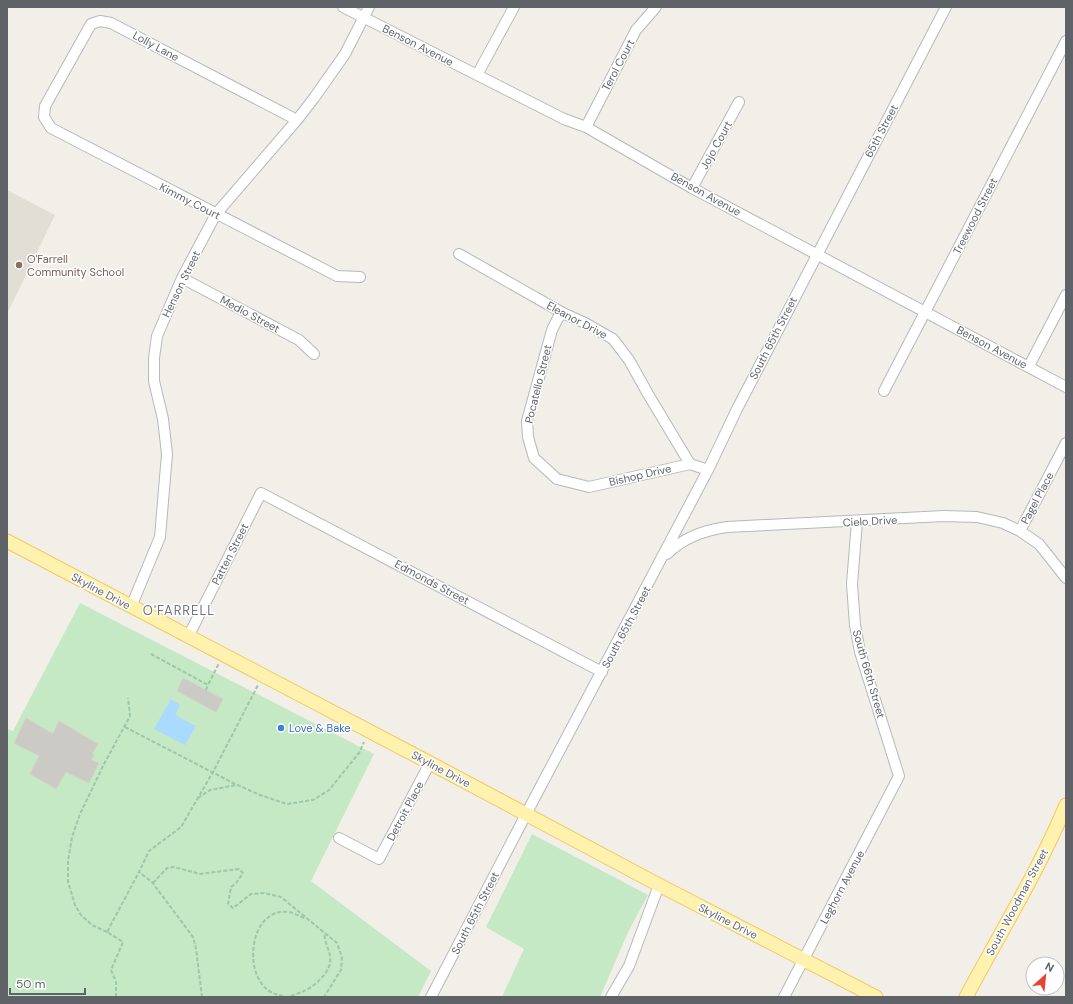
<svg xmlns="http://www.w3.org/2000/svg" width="1073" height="1004" font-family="'DM Sans',sans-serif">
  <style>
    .education { fill: #e1ded6 }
    .green { fill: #c5e8c5 }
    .water { fill: #aadaff }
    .building { fill: #cccac5; stroke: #d6d1c6 }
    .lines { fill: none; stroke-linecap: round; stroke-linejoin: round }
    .minor-casing { stroke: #b5b8bc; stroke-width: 12 }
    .major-casing { stroke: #f2c960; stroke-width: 15 }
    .path { stroke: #9cc7a9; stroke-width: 2; stroke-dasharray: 4 2; stroke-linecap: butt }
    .minor { stroke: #fff; stroke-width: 10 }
    .major { stroke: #fff2af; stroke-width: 13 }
    .education-dot { fill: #8d6e63; stroke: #fff; stroke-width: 1.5 }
    .shop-dot { fill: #3f7fe0; stroke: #fff; stroke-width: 1.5 }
    .labels { text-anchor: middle; stroke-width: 3; stroke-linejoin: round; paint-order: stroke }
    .street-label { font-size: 11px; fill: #5f6368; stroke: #fff }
    .education-label { font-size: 11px; fill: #785e54; stroke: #fff; text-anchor: start }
    .shop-label { font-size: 11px; fill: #366cbe; stroke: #fff; text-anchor: start }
    .quarter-label { font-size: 13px; letter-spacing: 1px; fill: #70757a; stroke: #fff }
  </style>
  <rect width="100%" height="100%" fill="#f1efe8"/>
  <!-- education -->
  <path class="education" d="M7,190L55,215L7,314Z"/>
  <!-- green -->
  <path class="green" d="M80,603L374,754L311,881L431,971L418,997H7V729L13,731Z
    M532,834L648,895L628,932L600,997H502L524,949L486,927Z"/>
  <!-- water -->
  <path class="water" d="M171,699L180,705L175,715L196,726L185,745L154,729Z"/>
  <!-- building -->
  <path class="building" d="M183,678L223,699L216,712L177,691Z
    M26,718L53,734L59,721L98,744L92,754L94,755L91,760L99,763L89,783L66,772L56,789L30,774L39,756L14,743Z"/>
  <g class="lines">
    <defs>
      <path id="minor" d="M343,7L564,119L586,127L692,188L1066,387
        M477,75L514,7
        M297,120L111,23L100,21L91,24L45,106L44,117L51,128L337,276L360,277
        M586,127L636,30L656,7
        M692,188L739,102
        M459,254L563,313L585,323L613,339L629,360L648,394L690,464L708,470
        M182,278L299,340L314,354
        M563,313L558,318L552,330L527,421L528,437L534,458L557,479L589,487L690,464
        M1029,366L1066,295
        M884,391L1066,41
        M1020,531L1066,443
        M667,554C683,538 705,530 727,527L944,516L977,517L1003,523L1020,531L1039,544L1066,578
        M131,607L160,537L167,454L163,419L154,381V358L157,336L182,278L216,214L297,120L314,98L345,54L369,7
        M188,637L261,493L602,672
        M339,838L379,859L430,763
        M431,997L534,799L708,470L737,409L946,7
        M611,997L629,966L659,885
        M784,997L899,776L860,652L855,625L852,584L857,521"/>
      <path id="major" d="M7,541L430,763L659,885L876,997
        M966,997C1000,933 1038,872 1066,805"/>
    </defs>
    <!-- minor casing -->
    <use href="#minor" class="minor-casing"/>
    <!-- major casing -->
    <use href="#major" class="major-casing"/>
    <!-- path -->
    <path class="path" d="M151,654L208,685L219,663
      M206,690L208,685
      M125,727L233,783L260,795L287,804L313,800L329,790L359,753L364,742
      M198,798L210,790L236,785
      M153,883L167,868L174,867L200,874L239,869L243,873L236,883L231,887L228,904L233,908L251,894L264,893L281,897L337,943L342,957L341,970L324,997
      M304,918C299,916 294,913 289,912C247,906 240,985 278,995C281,995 284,997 287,997C292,996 299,993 304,991C314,987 328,974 330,963C332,952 323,942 325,933
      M107,932L92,925L81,915L75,905L68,882V861L72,837L80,814L104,764L130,716L128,698
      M116,997V982L111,970L123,942L107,932L139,872
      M202,997L196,948L193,937L152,882L139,872L149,851L181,827L213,772L258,685"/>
    <!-- minor -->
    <use href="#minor" class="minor"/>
    <!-- major -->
    <use href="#major" class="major"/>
  </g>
  <!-- markers -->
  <circle class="education-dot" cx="19" cy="265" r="4"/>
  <circle class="shop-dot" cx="281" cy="728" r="4"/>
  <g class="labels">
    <!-- street labels -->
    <g class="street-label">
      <text transform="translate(418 45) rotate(27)" y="4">Benson Avenue</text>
      <text transform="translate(156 46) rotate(28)" y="4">Lolly Lane</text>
      <text transform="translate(618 65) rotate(-62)" y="4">Terol Court</text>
      <text transform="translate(881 131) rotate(-62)" y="4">65th Street</text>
      <text transform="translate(716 145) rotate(-61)" y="4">Jojo Court</text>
      <text transform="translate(706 194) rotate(29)" y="4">Benson Avenue</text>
      <text transform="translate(190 201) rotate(27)" y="4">Kimmy Court</text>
      <text transform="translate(975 216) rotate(-63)" y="4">Treewood Street</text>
      <text transform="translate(181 284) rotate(-64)" y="4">Henson Street</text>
      <text transform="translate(250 314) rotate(28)" y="4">Medio Street</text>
      <text transform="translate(577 320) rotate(28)" y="4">Eleanor Drive</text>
      <text transform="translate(773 338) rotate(-63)" y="4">South 65th Street</text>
      <text transform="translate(992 347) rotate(28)" y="4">Benson Avenue</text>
      <text transform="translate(538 384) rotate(-76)" y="4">Pocatello Street</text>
      <text transform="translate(640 475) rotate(-13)" y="4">Bishop Drive</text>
      <text transform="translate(1037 498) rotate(-62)" y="4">Pagel Place</text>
      <text transform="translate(870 521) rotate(-3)" y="4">Cielo Drive</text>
      <text transform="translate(230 554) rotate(-63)" y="4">Patten Street</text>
      <text transform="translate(432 582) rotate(28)" y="4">Edmonds Street</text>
      <text transform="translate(101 591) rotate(28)" y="4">Skyline Drive</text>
      <text transform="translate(626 627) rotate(-62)" y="4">South 65th Street</text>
      <text transform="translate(869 674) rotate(74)" y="4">South 66th Street</text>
      <text transform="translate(441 769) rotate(28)" y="4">Skyline Drive</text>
      <text transform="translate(405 811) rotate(-62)" y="4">Detroit Place</text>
      <text transform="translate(842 887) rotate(-62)" y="4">Leghorn Avenue</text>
      <text transform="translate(1017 902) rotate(-62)" y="4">South Woodman Street</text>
      <text transform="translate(475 913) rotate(-63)" y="4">South 65th Street</text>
      <text transform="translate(728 921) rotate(27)" y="4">Skyline Drive</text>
    </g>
    <!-- education labels -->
    <g class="education-label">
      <text x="27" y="263">O'Farrell<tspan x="27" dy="13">Community School</tspan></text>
    </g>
    <!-- shop labels -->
    <g class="shop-label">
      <text x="289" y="732">Love &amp; Bake</text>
    </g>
    <!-- quarter labels -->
    <g class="quarter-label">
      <text x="179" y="615">O'FARRELL</text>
    </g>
  </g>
  <!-- border -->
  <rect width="1073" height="1004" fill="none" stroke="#5f6368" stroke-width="16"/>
  <!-- north arrow -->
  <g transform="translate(1045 976) rotate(27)"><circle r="19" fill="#ffffff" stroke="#bfc1c3"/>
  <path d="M0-3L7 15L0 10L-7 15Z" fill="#ea4335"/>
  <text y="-6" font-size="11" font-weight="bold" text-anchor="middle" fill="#5f6368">N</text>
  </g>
  <!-- scale -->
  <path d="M10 988v6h75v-6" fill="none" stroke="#5f6368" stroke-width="2"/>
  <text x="16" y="988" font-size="12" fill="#5f6368" stroke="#ffffff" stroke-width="3" paint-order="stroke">50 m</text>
</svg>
